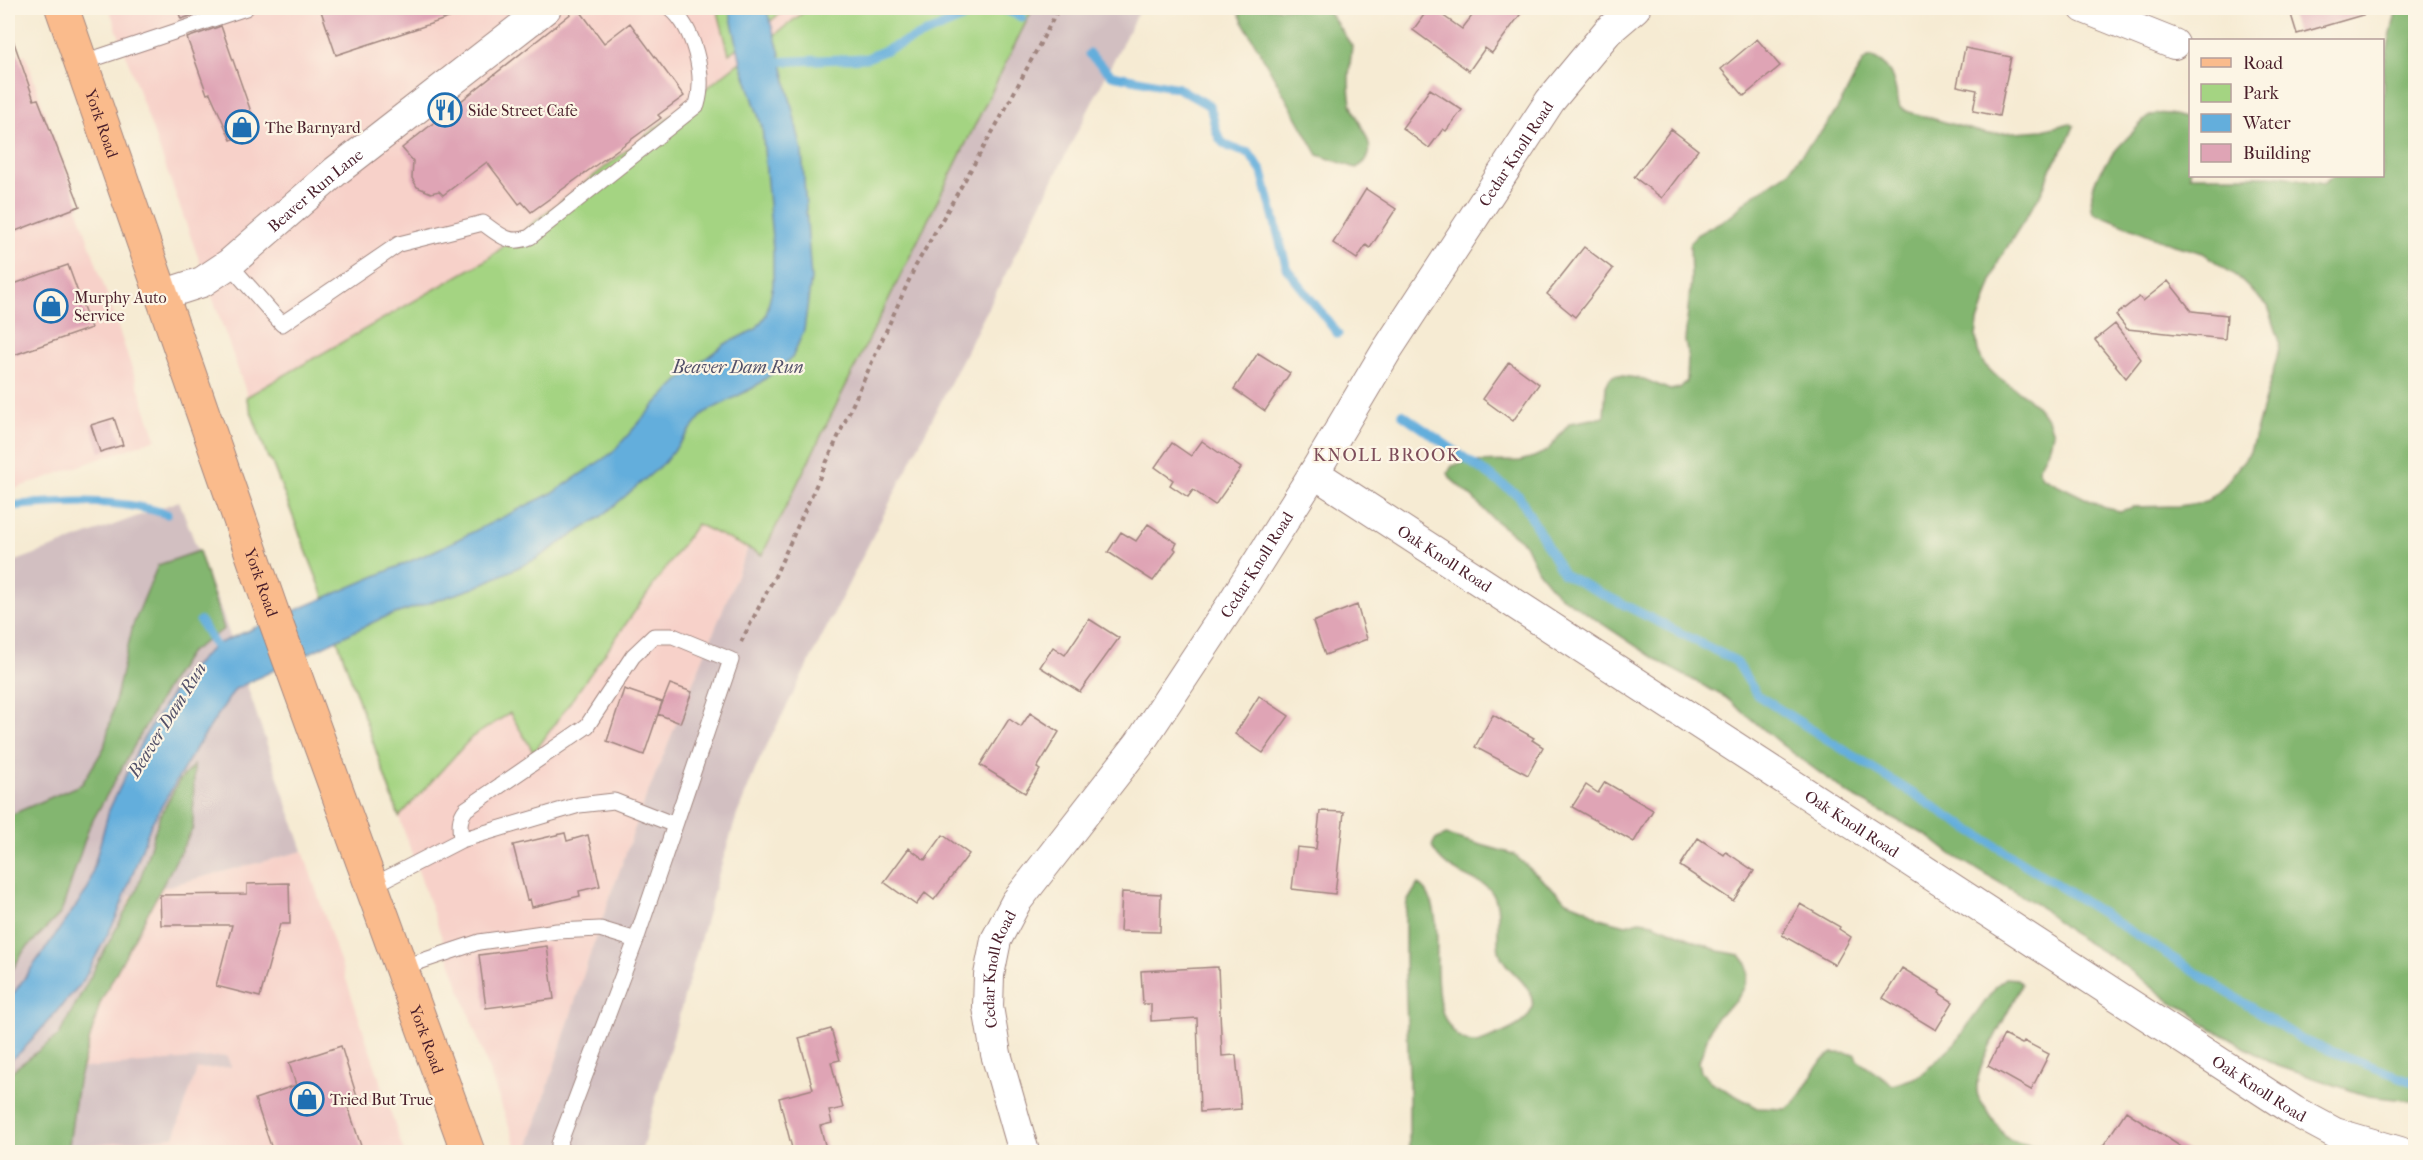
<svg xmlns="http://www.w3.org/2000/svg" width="2423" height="1160" font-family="'IM FELL French Canon',serif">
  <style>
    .built { fill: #f7d1c9 }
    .industrial { fill: #d2bfc1 }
    .green { fill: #a4d482; stroke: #777a56; stroke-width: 1.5 }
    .forest { fill: #83b670; stroke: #666a4e; stroke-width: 1.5 }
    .water { fill: #63aedc; stroke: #566684; stroke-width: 1.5 }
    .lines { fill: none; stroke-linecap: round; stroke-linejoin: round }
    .stream { stroke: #63aedc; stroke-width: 9 }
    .building { fill: #dfa4b5 }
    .lane-casing { stroke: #a0857f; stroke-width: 17 }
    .street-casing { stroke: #a0857f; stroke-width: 32 }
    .primary-casing { stroke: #a0857f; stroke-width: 35 }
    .path { stroke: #a0857f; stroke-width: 4; stroke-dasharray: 4.5 4.5; stroke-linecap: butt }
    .lane { stroke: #fff; stroke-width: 15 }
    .street { stroke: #fff; stroke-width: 30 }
    .primary { stroke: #fabb8c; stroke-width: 33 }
    .labels { text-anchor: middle; stroke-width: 4.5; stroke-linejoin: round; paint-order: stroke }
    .poi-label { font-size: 16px; fill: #4a1f2b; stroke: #fcf5e5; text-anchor: start }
    .street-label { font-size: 16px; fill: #4a1f2b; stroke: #fcf5e5 }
    .water-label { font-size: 18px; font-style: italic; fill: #535169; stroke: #fcf5e5 }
    .neighbourhood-label { font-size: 18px; letter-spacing: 1.5px; fill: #7e4e5b; stroke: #fcf5e5 }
  </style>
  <rect width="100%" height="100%" fill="#fcf5e5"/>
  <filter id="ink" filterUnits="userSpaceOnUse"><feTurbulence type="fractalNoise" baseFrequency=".0167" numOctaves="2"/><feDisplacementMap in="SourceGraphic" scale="12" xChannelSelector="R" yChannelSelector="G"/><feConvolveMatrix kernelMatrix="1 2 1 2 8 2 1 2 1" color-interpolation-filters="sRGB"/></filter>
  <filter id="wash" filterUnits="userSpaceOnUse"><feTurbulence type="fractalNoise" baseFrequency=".008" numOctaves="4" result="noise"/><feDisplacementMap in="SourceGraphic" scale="24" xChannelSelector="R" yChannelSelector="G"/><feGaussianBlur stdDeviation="1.35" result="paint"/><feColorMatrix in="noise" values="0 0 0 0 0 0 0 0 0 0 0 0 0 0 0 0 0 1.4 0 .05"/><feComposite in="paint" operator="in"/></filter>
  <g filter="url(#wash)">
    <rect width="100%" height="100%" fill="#f6ebd3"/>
    <!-- built -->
    <path class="built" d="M109,8H717L729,54L787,8H809L480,265L249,400Z
      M25,54L156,439L11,490L8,480V59Z
      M697,524L748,548L645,800L594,942L527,1152H518L399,817L472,737L510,713L534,753Z
      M303,851L404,1152H8L174,1136L197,1069L230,1067L60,1070L90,1003L130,896Z"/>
    <!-- industrial -->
    <path class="industrial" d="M1033,8H1140L758,763L737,815L718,876L641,1152H527L594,942L645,800L748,548L763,555Z
      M179,501L226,624L303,851L130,896L90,1003L61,1070L227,1056L231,1067L197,1069L174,1137L8,1152V564Z"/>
    <!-- green -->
    <path class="green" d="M717,8H787L729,54Z
      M809,8H1033L762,555L697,524L534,753L510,713L472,737L399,817L335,633L353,587L325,599L271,460L268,458L246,397L486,260Z"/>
    <!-- forest -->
    <path class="forest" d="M1237,8H1326L1352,46C1350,65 1347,84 1351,103C1356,124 1387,153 1356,168L1318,155L1243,22Z
      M2397,8H2416L2415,1101L2368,1096L2275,1065L2201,1022L2191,1011L2174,1004L2118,961L2070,932L2038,905L1952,855L1929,837L1850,795L1782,745L1725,697L1663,664L1556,593L1538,571L1525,544L1492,518L1473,498L1451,479L1448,473L1452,466L1464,462L1520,461L1534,457L1547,451L1570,423L1604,417L1606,386L1610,378L1615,375L1644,379L1670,390L1680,388L1687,381L1688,355L1685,341L1691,279L1690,243L1696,235L1731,216L1747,200L1790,171C1795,158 1816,139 1826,126C1841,106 1851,82 1864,60L1870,57C1896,67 1893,83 1900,108L1909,112L1987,134L2043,130L2070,123L2074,126L2066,145L2051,167L2042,192L1999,260L1978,322L1976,336L1978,351L1984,364L1994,374L2028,398L2048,419L2053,433L2050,446L2038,469L2042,477L2105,508L2120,511L2134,507L2178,506L2206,502L2224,486L2250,452L2277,357L2280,342L2268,306L2237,277L2203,253L2171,244L2093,212C2084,181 2114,151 2133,132C2138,127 2144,119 2150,116C2162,110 2178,116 2190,120V176H2281L2323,184L2333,176H2382L2383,69Z
      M199,551L224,629L189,653L167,687L89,827L61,913L23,952L8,977V816L82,784L104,748L133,625L158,565Z
      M194,765L193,828L100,1003L78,1081L69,1145L71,1152H8V1074L59,1035L137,890L159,818L179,781Z
      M1446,835L1513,854L1567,901L1587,909L1599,918L1626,925L1639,921L1653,923L1719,951L1740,955L1747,964L1748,974L1744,988L1736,1001L1717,1017L1711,1027L1699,1062L1701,1072L1711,1082L1758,1108L1786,1109L1795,1103L1822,1060L1833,1053L1855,1054L1857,1060L1893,1085L1920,1076L1956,1042L1997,985L2006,978L2017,979L2021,984C2013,1009 1969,1071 1978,1096C1980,1102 1987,1109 1990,1115C1996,1123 2002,1135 2011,1140C2025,1146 2042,1146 2056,1152H1409V1075L1405,973V916L1407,902L1418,884C1426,891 1430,896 1433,906C1444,945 1424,1009 1459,1037C1464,1040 1469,1044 1476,1043C1481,1042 1488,1039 1493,1037C1512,1030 1543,1017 1529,991C1521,976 1503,967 1499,951C1495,930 1505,901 1486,886C1483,883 1477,882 1473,880C1457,872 1439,864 1432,846L1435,840Z"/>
    <!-- water -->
    <path class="water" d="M729,8H766L779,50L802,151L811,279L804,330L792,358L753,388L704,413L664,463L601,517L536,559L474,588L380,619L235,689L196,748L151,824L117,916L83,981L23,1050L8,1062V1001L88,889L109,810L143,739L181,679L215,645L434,551L554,492L612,453L659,400L690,370L725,344L756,329L766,315L773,285V250L762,127L741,63Z"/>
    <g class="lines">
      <!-- stream -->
      <path class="stream" d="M1001,8L1022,17
        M1089,54L1112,75L1178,88L1210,106C1219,139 1214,145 1249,153L1262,172L1287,269L1338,334
        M770,62L867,58L986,8
        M1402,414L1519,496L1563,574L1736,661L1757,695L2304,1041L2416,1083
        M8,506C62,502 115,497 167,514
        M200,621L221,655"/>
    </g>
    <g id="blocks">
      <!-- building -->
      <path class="building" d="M177,8H215L181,19Z
        M320,8H467V12L336,55Z
        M578,8L604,43L630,23L684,96L658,115L661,118L531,212L522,202L519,204L487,162L443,195L439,191L431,193L417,187L412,178L413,161L402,148Z
        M1429,8H1432L1462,29L1478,8H1525L1492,53L1485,48L1469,71L1413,30Z
        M2289,8H2365L2366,14L2297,34Z
        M221,26L257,129L231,140L210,93L207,94L187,38Z
        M8,34H11L34,100L38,99L80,206L8,234Z
        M1757,39L1780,66L1744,96L1721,69Z
        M1965,48L2011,57L1999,116L1973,111L1977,90L1957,86Z
        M1430,89L1462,110L1446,131L1443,129L1429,148L1402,128Z
        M1671,129L1698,150L1662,198L1634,177Z
        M1366,189L1396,209L1370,248L1366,245L1357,259L1333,243Z
        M1584,247L1613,269L1575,317L1547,294Z
        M68,265L91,328L14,355L8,338V286Z
        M2168,281L2192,311L2227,315L2225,339L2127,329L2116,315L2139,297L2143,301Z
        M2115,324L2141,359L2126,378L2095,340Z
        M1258,353L1290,373L1265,411L1234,389Z
        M1509,362L1539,384L1513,421L1483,399Z
        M114,418L123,445L100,452L91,425Z
        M1202,441L1241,468L1215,505L1193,490L1188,497L1170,485L1173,480L1155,467L1172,443L1191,456Z
        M1148,524L1177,543L1174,548L1176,550L1153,581L1108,552L1121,532L1136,541Z
        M1357,605L1367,639L1325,655L1313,622Z
        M1089,619L1119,638L1080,692L1040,667L1053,647L1065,655Z
        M670,684L692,692L680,723L658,714Z
        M624,689L662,702L644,755L607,741Z
        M1259,696L1289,716L1263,753L1235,734Z
        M1030,713L1059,732L1037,768L1040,770L1025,793L980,765L1009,719L1021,727Z
        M1493,715L1534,738L1532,740L1543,747L1528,775L1475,747Z
        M1605,782L1653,810L1634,842L1572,807L1586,785L1598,793Z
        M1320,811L1344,812L1335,894L1292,889L1297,847L1316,849Z
        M565,833L567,841L588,835L600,886L579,891L580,896L532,907L530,899L527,900L513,845Z
        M943,835L969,854L934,900L925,893L916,905L884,882L909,848L925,860Z
        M1698,838L1724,855L1726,852L1754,871L1733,901L1680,866Z
        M289,883L290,924H280L260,997L216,986L232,925H161L160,895L247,894V884Z
        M1122,892L1161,894L1160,932L1120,931Z
        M1800,904L1840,927L1839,929L1851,937L1835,965L1782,935Z
        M547,946L554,999L486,1008L479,955Z
        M1218,967L1222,1056L1236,1055L1241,1109L1200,1112L1197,1018L1151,1021V1004H1143L1141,971Z
        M1902,968L1940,991L1939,993L1953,1002L1936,1030L1883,998Z
        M831,1029L840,1060L831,1062L843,1108L829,1111L832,1123L820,1126L827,1152H793L779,1098L813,1089L799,1038Z
        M2004,1035L2022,1044L2024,1041L2049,1054L2031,1090L1988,1066Z
        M341,1046L358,1100L347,1104L363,1152H273L255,1099L296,1085L289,1063Z
        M2126,1111L2189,1152H2099Z"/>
    </g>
  </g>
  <g filter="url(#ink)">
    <use href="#blocks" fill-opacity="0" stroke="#a0857f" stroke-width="1.5"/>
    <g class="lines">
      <defs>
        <path id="lane" d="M81,63L246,8
          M229,264L282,324L399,244L483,223C498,234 510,246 530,237L697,105C706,75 694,28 670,8
          M461,840C460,828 458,819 466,809L587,726L633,656L654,636H673L731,660L636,940L559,1144
          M372,886L461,840L579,805L614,801L675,825
          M401,968L479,942L557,931L600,929L636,940"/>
        <g id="street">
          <path d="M2084,8L2174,44"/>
          <path id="s1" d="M162,295L202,282L229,264L336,171L546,8"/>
          <path id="s2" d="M1314,473L2294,1111L2335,1133L2400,1152"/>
          <path id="s3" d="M1024,1152L996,1054L988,1007L989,975L996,940L1016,902L1139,744L1233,602L1314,473L1387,350L1550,101L1608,31L1635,8"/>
        </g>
        <g id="primary">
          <path id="s4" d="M62,8L271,609L468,1152"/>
        </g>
      </defs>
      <!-- lane casing -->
      <use href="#lane" class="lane-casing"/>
      <!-- street casing -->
      <use href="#street" class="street-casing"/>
      <!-- primary casing -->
      <use href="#primary" class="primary-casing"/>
      <!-- path -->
      <path class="path" d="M741,642L775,576L915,267L1001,117L1059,8"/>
      <!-- lane -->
      <use href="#lane" class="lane"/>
      <!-- street -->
      <use href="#street" class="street"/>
      <!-- primary -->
      <use href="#primary" class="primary"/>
    </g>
  </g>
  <!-- icons -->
  <defs>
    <symbol id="restaurant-ring" viewBox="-11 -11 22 22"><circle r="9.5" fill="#fcf5e5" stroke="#1f6fb2" stroke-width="1.5"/><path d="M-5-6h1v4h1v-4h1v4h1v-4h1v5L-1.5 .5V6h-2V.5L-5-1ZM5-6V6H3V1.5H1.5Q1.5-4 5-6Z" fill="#1f6fb2"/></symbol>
    <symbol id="shop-ring" viewBox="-11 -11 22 22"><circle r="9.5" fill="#fcf5e5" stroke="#1f6fb2" stroke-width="1.5"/><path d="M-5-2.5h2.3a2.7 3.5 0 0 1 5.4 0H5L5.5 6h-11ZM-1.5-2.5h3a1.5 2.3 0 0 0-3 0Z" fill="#1f6fb2"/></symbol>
  </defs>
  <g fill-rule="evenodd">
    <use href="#restaurant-ring" x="426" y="91" width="38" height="38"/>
    <use href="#shop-ring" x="223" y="108" width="38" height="38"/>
    <use href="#shop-ring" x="32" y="287" width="38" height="38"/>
    <use href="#shop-ring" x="288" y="1080" width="38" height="38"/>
  </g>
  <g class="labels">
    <!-- poi labels -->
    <g class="poi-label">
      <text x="468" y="116">Side Street Cafe</text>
      <text x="265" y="133">The Barnyard</text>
      <text x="74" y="303">Murphy Auto<tspan x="74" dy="18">Service</tspan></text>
      <text x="330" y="1105">Tried But True</text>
    </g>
    <!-- street labels -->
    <g class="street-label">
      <text dy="6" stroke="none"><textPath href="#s4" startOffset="122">York Road</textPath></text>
      <text dy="6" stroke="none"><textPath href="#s3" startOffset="1161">Cedar Knoll Road</textPath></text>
      <text dy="6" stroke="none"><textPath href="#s1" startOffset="188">Beaver Run Lane</textPath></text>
      <text dy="6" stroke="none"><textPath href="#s2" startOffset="156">Oak Knoll Road</textPath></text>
      <text dy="6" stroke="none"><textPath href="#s3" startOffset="675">Cedar Knoll Road</textPath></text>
      <text dy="6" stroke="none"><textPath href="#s4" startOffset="608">York Road</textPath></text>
      <text dy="6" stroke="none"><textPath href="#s2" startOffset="642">Oak Knoll Road</textPath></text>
      <text dy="6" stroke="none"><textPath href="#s3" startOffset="189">Cedar Knoll Road</textPath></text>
      <text dy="6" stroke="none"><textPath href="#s4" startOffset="1094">York Road</textPath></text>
      <text dy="6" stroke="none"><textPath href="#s2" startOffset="1128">Oak Knoll Road</textPath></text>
    </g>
    <!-- water labels -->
    <g class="water-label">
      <text x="738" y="373">Beaver Dam Run</text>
      <text transform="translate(167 720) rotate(-58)" y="6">Beaver Dam Run</text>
    </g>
    <!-- neighbourhood labels -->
    <g class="neighbourhood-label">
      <text x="1387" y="461">KNOLL BROOK</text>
    </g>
  </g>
  <!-- margin -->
  <rect width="2423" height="1160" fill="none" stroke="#fcf5e5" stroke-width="30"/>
  <!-- legend -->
  <rect x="2189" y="39" width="195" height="138" fill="#fcf5e5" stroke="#b59f9b" stroke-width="1.5"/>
  <rect x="2201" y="58" width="30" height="9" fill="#fabb8c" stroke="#b59f9b" stroke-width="1.5"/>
  <text x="2243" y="69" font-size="18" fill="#4a1f2b">Road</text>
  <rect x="2201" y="84" width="30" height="18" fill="#a4d482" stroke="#b59f9b" stroke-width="1.5"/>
  <text x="2243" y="99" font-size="18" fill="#4a1f2b">Park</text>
  <rect x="2201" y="114" width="30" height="18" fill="#63aedc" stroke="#b59f9b" stroke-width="1.5"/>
  <text x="2243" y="129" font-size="18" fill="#4a1f2b">Water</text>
  <rect x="2201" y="144" width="30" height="18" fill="#dfa4b5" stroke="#b59f9b" stroke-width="1.5"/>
  <text x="2243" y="159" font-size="18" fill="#4a1f2b">Building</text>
</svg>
